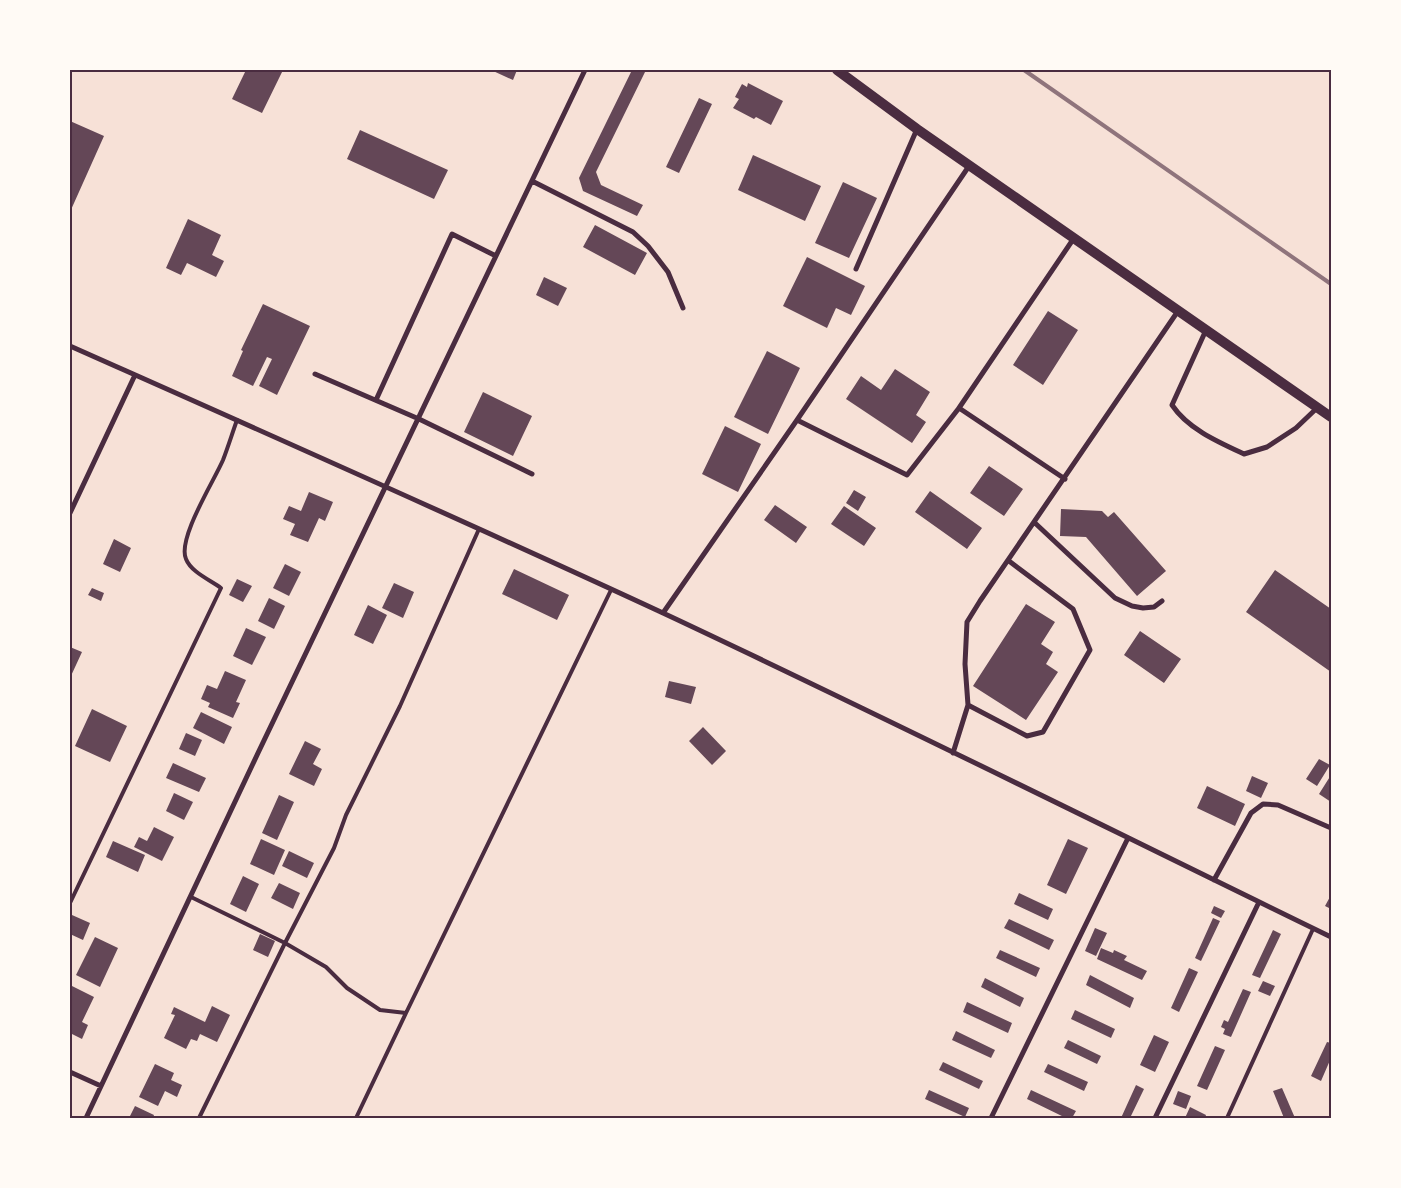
<svg xmlns="http://www.w3.org/2000/svg" width="1401" height="1188" font-family="Cabin,sans-serif">
  <style>
    .building { fill: #644757 }
    .lines { fill: none; stroke-linecap: round; stroke-linejoin: round }
    .service { stroke: #4a2c40; stroke-width: 4 }
    .minor { stroke: #4a2c40; stroke-width: 5 }
    .secondary { stroke: #4a2c40; stroke-width: 10 }
    .rail { stroke: #8f747c; stroke-width: 4 }
    .neatline { fill: none; stroke: #4a2c40; stroke-width: 2 }
  </style>
  <rect width="100%" height="100%" fill="#f7e1d7"/>
  <!-- building -->
  <path class="building" d="M246,70H283L262,113L232,99Z
    M491,70H517L513,80Z
    M632,70H646L596,172L601,185L643,205L637,216L583,191L579,178Z
    M748,83L783,101L771,125L756,117L754,119L733,108L739,99L735,97L742,84L747,87Z
    M699,98L712,104L679,173L666,167Z
    M70,121L104,136L70,212Z
    M360,130L448,170L434,199L347,159Z
    M753,155L821,186L805,221L738,190Z
    M843,182L877,198L849,258L815,243Z
    M188,219L221,235L212,255L224,261L216,277L187,263L181,275L166,268Z
    M595,225L647,253L635,275L583,247Z
    M807,257L865,286L851,315L836,308L827,328L783,306Z
    M544,277L567,288L558,306L536,295Z
    M263,304L310,326L277,395L259,386L272,359L267,357L253,386L232,376L243,351L241,350Z
    M1048,311L1078,330L1043,385L1013,365Z
    M767,351L800,368L768,434L734,417Z
    M895,369L930,392L916,415L926,422L912,443L846,399L861,376L881,390Z
    M483,392L532,416L513,456L464,432Z
    M725,426L761,444L738,492L702,474Z
    M989,466L1023,489L1004,516L970,493Z
    M854,490L866,497L858,511L846,503Z
    M930,491L982,528L967,549L915,512Z
    M309,492L333,502L325,521L319,518L308,542L290,535L295,524L283,519L289,506L301,511Z
    M775,505L807,527L796,543L764,520Z
    M844,506L876,528L864,546L831,524Z
    M1061,509L1102,511L1108,517L1114,512L1166,571L1137,596L1086,537L1060,536Z
    M114,539L131,548L120,572L103,564Z
    M285,564L301,572L289,596L273,588Z
    M514,569L569,595L557,620L502,594Z
    M1275,570L1331,609V672L1246,612Z
    M237,579L252,586L243,602L229,595Z
    M394,583L414,592L403,618L382,608Z
    M92,588L104,593L101,601L88,595Z
    M269,598L285,606L274,629L258,621Z
    M1026,604L1055,622L1041,644L1053,652L1046,664L1058,672L1026,720L973,686Z
    M368,605L387,615L373,644L354,635Z
    M246,628L266,637L252,665L233,656Z
    M1140,631L1181,659L1164,683L1124,655Z
    M70,647L82,652L70,678Z
    M225,671L246,680L236,702L240,703L233,718L208,707L210,703L201,699L207,685L217,689Z
    M669,681L696,687L691,704L665,697Z
    M92,709L127,726L110,762L75,746Z
    M201,712L232,727L224,744L193,728Z
    M703,727L726,751L712,765L689,741Z
    M186,733L202,740L195,756L179,749Z
    M305,741L321,749L313,764L322,769L314,786L289,774Z
    M1319,759L1330,765L1317,786L1306,779Z
    M173,763L206,778L199,792L166,778Z
    M1331,775V802L1319,794Z
    M1252,776L1268,783L1261,798L1246,791Z
    M1207,786L1245,804L1235,826L1197,808Z
    M174,793L193,802L184,820L166,811Z
    M279,795L294,802L277,840L262,833Z
    M154,827L174,837L162,861L134,847L139,837L147,841Z
    M261,839L285,850L274,875L250,864Z
    M1068,839L1088,848L1066,894L1047,885Z
    M113,841L145,855L138,872L106,857Z
    M289,851L314,863L307,878L282,866Z
    M243,876L259,884L246,912L230,904Z
    M279,883L300,893L293,909L271,898Z
    M1019,893L1053,909L1048,920L1014,904Z
    M1331,895V909L1325,906Z
    M1214,906L1225,911L1221,918L1211,913Z
    M72,915L90,923L83,940L70,934V919Z
    M1213,918L1220,921L1201,961L1195,958Z
    M1009,919L1054,940L1049,950L1004,928Z
    M1095,928L1107,933L1096,956L1085,951Z
    M1273,930L1281,934L1260,978L1252,975Z
    M260,934L275,941L268,957L253,950Z
    M95,937L118,948L100,987L76,975Z
    M1101,948L1113,953L1114,950L1127,956L1124,960L1147,971L1142,980L1097,959Z
    M1000,950L1040,968L1036,977L996,958Z
    M1189,968L1198,972L1179,1012L1171,1008Z
    M1090,975L1134,998L1130,1008L1086,985Z
    M985,978L1024,998L1020,1007L981,987Z
    M1263,981L1275,986L1270,996L1258,991Z
    M70,985L94,997L82,1022L88,1025L82,1039L70,1033Z
    M1243,989L1251,992L1231,1037L1223,1034L1225,1029L1221,1027L1224,1020L1228,1022Z
    M967,1002L1012,1023L1008,1033L963,1012Z
    M212,1006L230,1015L217,1042L200,1034L197,1041L191,1039L186,1049L164,1038L175,1015L171,1014L174,1007L205,1022Z
    M1075,1010L1115,1029L1111,1038L1071,1019Z
    M956,1031L995,1050L991,1058L952,1040Z
    M1154,1035L1169,1042L1155,1072L1140,1065Z
    M1068,1040L1101,1056L1097,1064L1064,1048Z
    M1327,1042L1331,1043V1058L1321,1081L1311,1076Z
    M1215,1046L1225,1050L1207,1090L1197,1086Z
    M943,1062L983,1081L979,1089L939,1070Z
    M155,1064L174,1073L171,1080L182,1085L177,1097L165,1091L158,1106L139,1097Z
    M1048,1064L1088,1082L1084,1091L1044,1072Z
    M1136,1085L1144,1089L1130,1118H1121Z
    M1282,1088L1295,1118H1284L1273,1091Z
    M929,1090L969,1108L965,1117L925,1099Z
    M1031,1090L1076,1111L1072,1118H1066L1027,1099Z
    M1178,1091L1191,1096L1186,1109L1173,1104Z
    M135,1106L154,1115L153,1118H129Z
    M1190,1107L1206,1115L1205,1118H1185Z"/>
  <g class="lines">
    <!-- service -->
    <path class="service" d="M191,897L285,943L326,967L347,988L380,1010L406,1013L611,590
      M70,903L221,588C210,580 191,572 186,559C177,539 214,481 223,460C228,447 232,434 237,420
      M199,1118L285,943L334,848L346,815L400,706L479,529
      M356,1118L406,1013
      M1227,1118L1313,929"/>
    <!-- minor -->
    <path class="minor" d="M532,181L633,232L648,246L668,272L683,308
      M856,269L917,129
      M1206,330L1172,405C1188,429 1218,442 1244,454L1267,447L1296,428L1317,408
      M70,346C268,434 467,522 663,613C887,718 1109,829 1331,937
      M315,374L419,419L532,474
      M376,400L452,234L496,256
      M959,408L1065,479
      M797,420L907,475L959,408L1074,238
      M70,513L135,375
      M1035,523L1115,598L1132,606L1143,608L1154,607L1162,601
      M1009,561L1073,609L1090,650L1043,732L1027,736L968,705L965,664L967,622L980,601L1178,311
      M663,613L797,420L969,166
      M953,753L968,705
      M1214,880L1251,813L1263,804L1278,805L1331,828
      M70,1072L101,1086
      M86,1118L258,753L585,70
      M991,1118L1128,838
      M1155,1118L1259,902"/>
    <!-- secondary -->
    <path class="secondary" d="M837,70L917,129L1331,417"/>
    <!-- rail -->
    <path class="rail" d="M1024,70L1331,284"/>
  </g>
  <!-- border -->
  <rect width="1401" height="1188" fill="none" stroke="#fffaf5" stroke-width="142"/>
  <rect x="71" y="71" width="1259" height="1046" class="neatline"/>
</svg>
